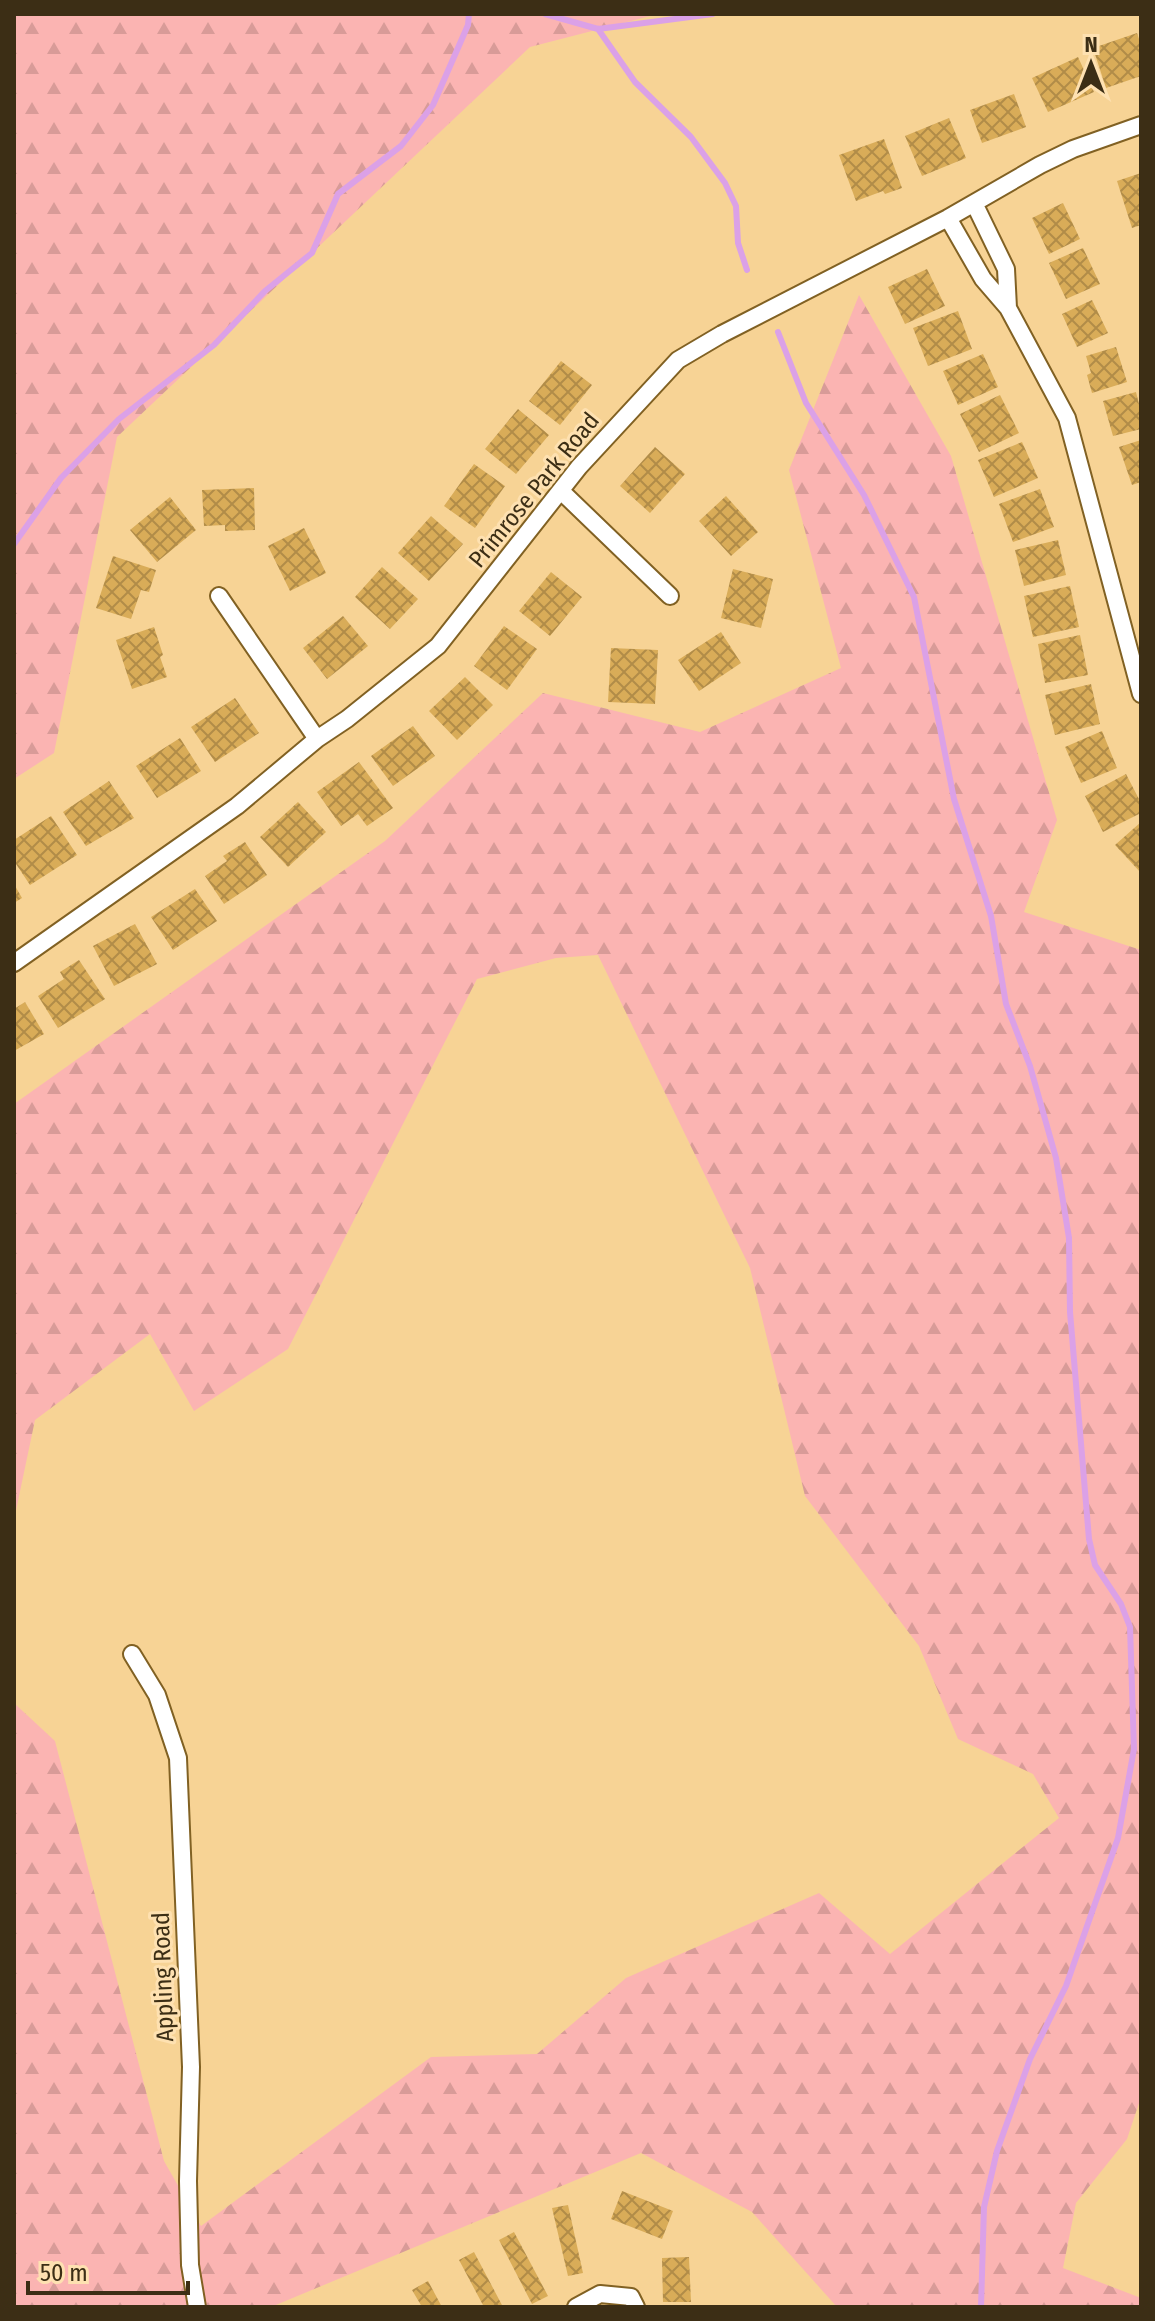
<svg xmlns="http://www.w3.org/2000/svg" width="1155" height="2321" font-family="'Fira Sans Condensed',sans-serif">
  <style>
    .forest { fill: url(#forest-firs) }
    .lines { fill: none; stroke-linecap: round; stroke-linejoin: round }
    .stream { stroke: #dba1e7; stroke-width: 6 }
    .building { fill: url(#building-cross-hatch) }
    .street-casing { stroke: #816123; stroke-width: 20 }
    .street { stroke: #fff; stroke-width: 16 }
    .labels { text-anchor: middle; stroke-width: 6; stroke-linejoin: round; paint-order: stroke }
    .street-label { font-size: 24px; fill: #3c2e15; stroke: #fee1b1 }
  </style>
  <defs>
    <pattern id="forest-firs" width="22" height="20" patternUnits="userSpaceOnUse" patternTransform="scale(2)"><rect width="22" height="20" fill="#fbb4b2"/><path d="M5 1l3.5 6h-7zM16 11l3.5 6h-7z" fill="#d89b98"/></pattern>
    <pattern id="building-cross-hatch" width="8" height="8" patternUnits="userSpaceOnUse" patternTransform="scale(2)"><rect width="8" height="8" fill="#d9ac58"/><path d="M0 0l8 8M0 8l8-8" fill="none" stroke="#b18c48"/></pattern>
  </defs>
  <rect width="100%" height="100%" fill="#f7d395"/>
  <!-- forest -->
  <path class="forest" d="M14,14H658L530,47L117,437L54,753L14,779Z
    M859,295L951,456L1057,820L1024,912L1141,950V2097L1127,2139L1076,2203L1063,2268L1141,2298V2307H837L752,2212L641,2153L271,2307H14V1703L55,1741L164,2161L201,2226L431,2057L537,2054L626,1978L819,1893L890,1954L1059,1818L1033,1774L958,1739L919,1646L805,1496L750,1268L598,955L556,958L477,979L288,1349L194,1411L150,1334L35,1420L14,1520V1104L385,841L543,693L700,732L841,668L789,470Z"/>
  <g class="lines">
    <!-- stream -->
    <path class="stream" d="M545,14L598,29L713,14
      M598,29L635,82L691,137L725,183L736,206L738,243L747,270
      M778,332L806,403L864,495L914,597L954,799L991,916L1006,1004L1030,1066L1056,1158L1069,1238L1070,1312L1089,1539L1095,1565L1121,1604L1130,1627L1134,1749L1118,1838L1066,1986L1030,2059L997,2151L984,2207L981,2307
      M14,544L61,478L119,419L214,345L265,291L312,253L338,194L401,146L433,105L468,25L469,14"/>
  </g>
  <!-- building -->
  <path class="building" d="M1137,33L1141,45V76L1106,88L1093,48Z
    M1078,57L1094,92L1048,112L1032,78Z
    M1014,94L1026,127L982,143L970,110Z
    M949,118L966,158L922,176L905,136Z
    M884,139L902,188L885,194L883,191L856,201L839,155Z
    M1141,173V225L1132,228L1117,181Z
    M1063,203L1080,239L1049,254L1032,218Z
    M1083,248L1100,284L1066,299L1049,263Z
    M927,269L945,306L905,324L888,287Z
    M1092,300L1108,333L1077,347L1062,314Z
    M958,311L972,349L928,366L913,328Z
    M1116,347L1127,382L1092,393L1087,375L1091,373L1086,356Z
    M983,354L998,387L958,405L943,371Z
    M561,361L592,385L560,425L529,401Z
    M1136,392L1141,412V429L1113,436L1103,401Z
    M1000,395L1019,433L979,452L960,414Z
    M518,409L549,435L516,474L485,449Z
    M1141,440V482L1132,485L1119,447Z
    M1022,442L1038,478L994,497L978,460Z
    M655,447L685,474L650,513L620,486Z
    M474,464L505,486L475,528L444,506Z
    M254,488L255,530L225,531V525L204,526L202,490Z
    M1040,489L1054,527L1013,542L999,504Z
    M726,496L758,532L731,556L699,521Z
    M170,497L196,530L157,562L130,530Z
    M431,516L463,544L429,581L398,553Z
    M304,528L326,573L290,591L268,546Z
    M1058,540L1066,575L1024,586L1015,550Z
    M113,556L156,570L149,592L141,590L131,619L96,608Z
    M382,567L418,599L390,629L355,597Z
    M733,569L773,579L761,628L721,618Z
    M551,572L582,597L550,636L519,611Z
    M1070,586L1079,627L1033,637L1024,596Z
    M343,616L368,646L327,679L303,648Z
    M504,626L537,649L507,690L474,666Z
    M154,627L163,655L160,657L167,677L132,689L116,640Z
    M721,632L741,663L699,691L678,660Z
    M1080,635L1088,675L1045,683L1038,644Z
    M611,648L658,650L655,704L608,702Z
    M465,677L493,705L457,740L429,711Z
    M1091,684L1100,724L1055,735L1045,695Z
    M235,698L259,733L215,762L191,727Z
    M413,726L435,756L393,786L371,756Z
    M1102,731L1117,768L1081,783L1065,747Z
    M180,738L201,771L157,798L136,766Z
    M359,762L393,808L367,826L358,814L341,826L317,792Z
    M1126,774L1141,803V813L1103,832L1085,796Z
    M109,781L134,818L86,846L63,812Z
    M298,802L326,832L288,867L260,837Z
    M51,816L77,855L30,885L14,861V840Z
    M1141,822V873L1115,845Z
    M245,842L267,875L224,904L205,876L227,861L223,856Z
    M14,884L22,898L14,903Z
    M195,889L217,921L173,950L151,917Z
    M135,924L157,964L114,986L93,946Z
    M79,960L105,999L58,1028L38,996L64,979L60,972Z
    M25,1002L44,1034L14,1051V1009Z
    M622,2191L673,2211L662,2239L611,2219Z
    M568,2205L583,2273L568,2276L552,2208Z
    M514,2232L548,2296L532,2304L499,2240Z
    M474,2252L503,2307H484L459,2260Z
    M689,2257L691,2302H663L662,2258Z
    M428,2281L442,2307H422L412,2290Z"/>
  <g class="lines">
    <defs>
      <path id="street" d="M974,203L1006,269L1008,308
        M948,218L983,279L1008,308L1067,418L1141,694
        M561,491L670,596
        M219,596L317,739
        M14,963L237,806L317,739L347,719L438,646L579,467L678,360L722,334L948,218L1040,165L1073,149L1141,125
        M132,1654L157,1695L178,1758L191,2067L188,2181L190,2265L197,2307
        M576,2307L600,2294L631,2297L636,2307"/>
    </defs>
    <!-- street casing -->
    <use href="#street" class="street-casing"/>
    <!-- street -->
    <use href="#street" class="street"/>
  </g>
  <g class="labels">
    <!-- street labels -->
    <g class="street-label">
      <text transform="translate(534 490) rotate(-51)" y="8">Primrose Park Road</text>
      <text transform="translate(163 1977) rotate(-92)" y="8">Appling Road</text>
    </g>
  </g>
  <!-- border -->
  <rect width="1155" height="2321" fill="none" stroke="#3c2e15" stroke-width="32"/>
  <!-- north arrow -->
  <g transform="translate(1091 64)" stroke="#fee1b1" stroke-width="6" paint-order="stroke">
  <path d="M0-6L14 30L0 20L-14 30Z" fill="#3c2e15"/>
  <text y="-12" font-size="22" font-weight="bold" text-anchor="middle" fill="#3c2e15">N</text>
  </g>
  <!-- scale -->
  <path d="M28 2281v12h160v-12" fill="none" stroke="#3c2e15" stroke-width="4"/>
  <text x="40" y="2281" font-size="24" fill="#3c2e15" stroke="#fee1b1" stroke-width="6" paint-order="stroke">50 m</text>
</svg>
